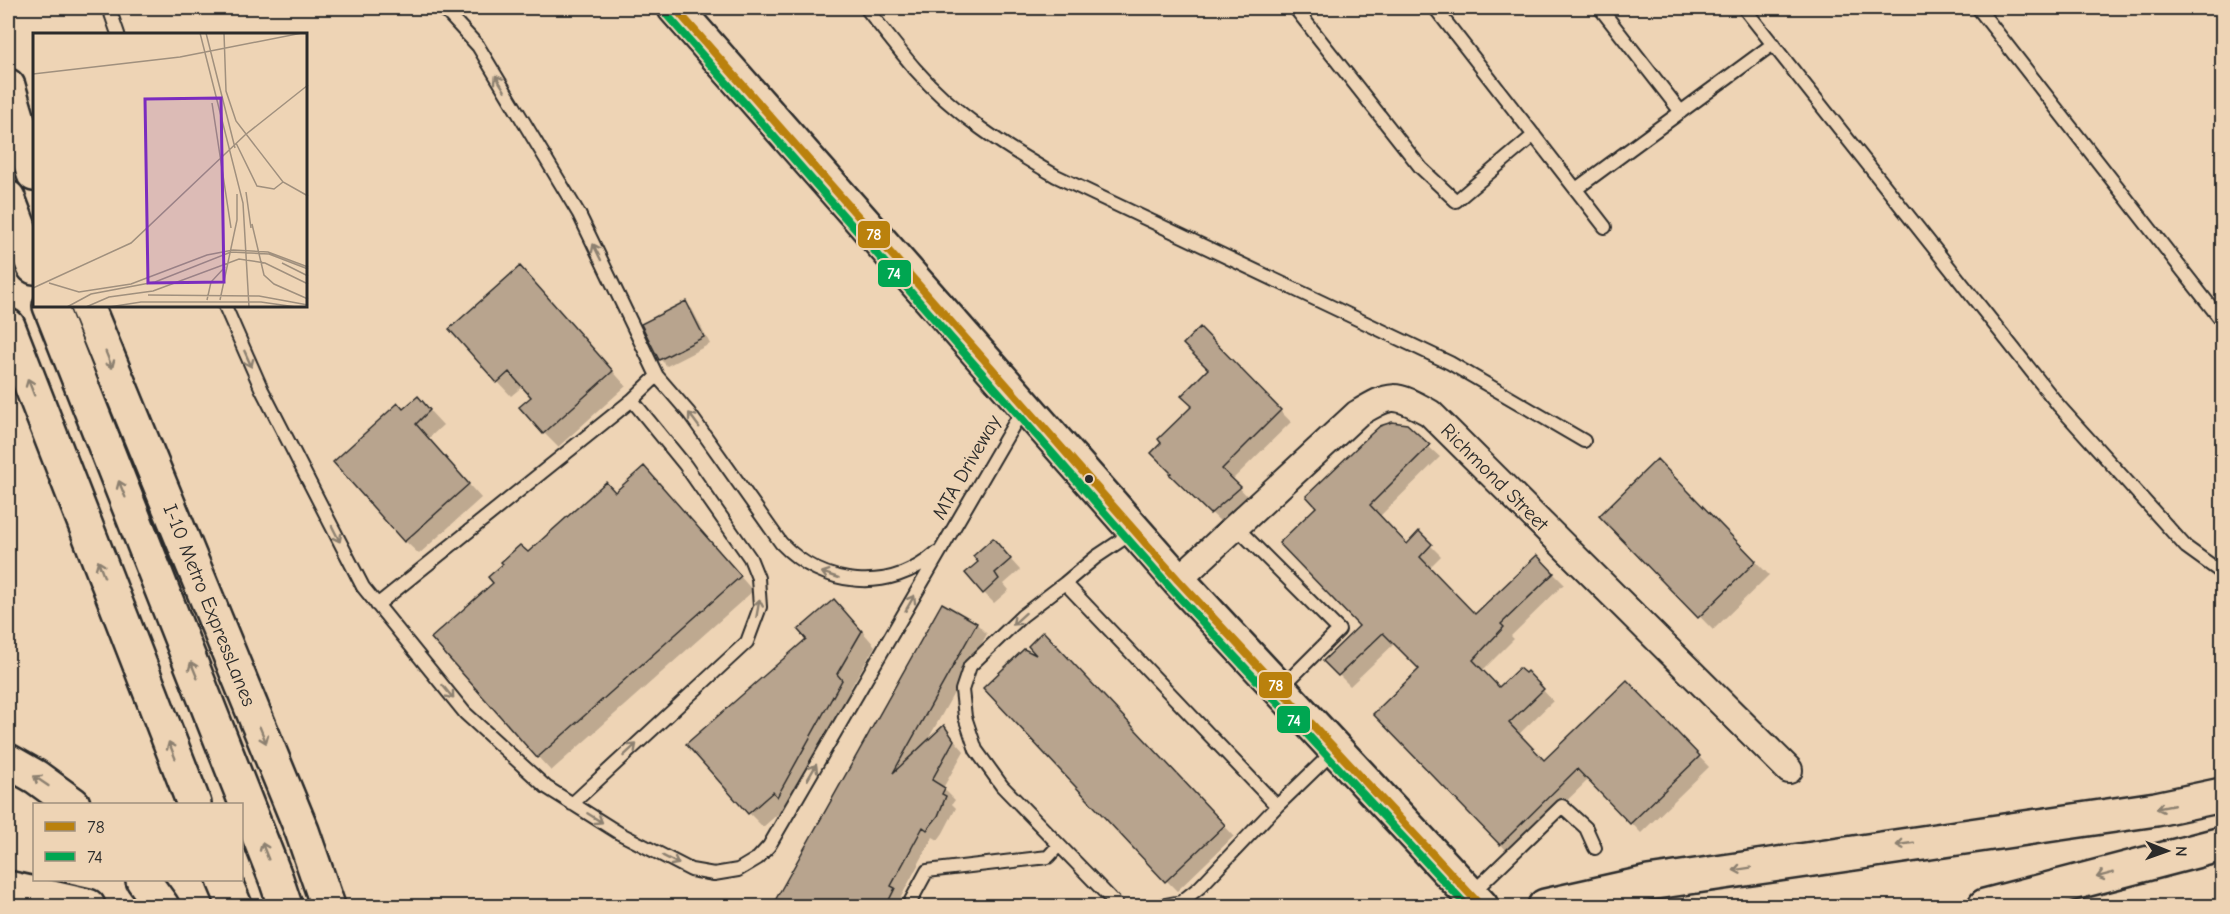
<svg xmlns="http://www.w3.org/2000/svg" width="2230" height="914" font-family="'Comic Neue',sans-serif">
  <style>
    .shadow { fill: #0003 }
    .building { fill: #b8a48e; stroke: #2b2b2b; stroke-width: 1.5 }
    .lines { fill: none; stroke-linecap: round; stroke-linejoin: round }
    .service-casing { stroke: #2b2b2b; stroke-width: 16 }
    .minor-casing { stroke: #2b2b2b; stroke-width: 30 }
    .primary-casing { stroke: #2b2b2b; stroke-width: 38 }
    .motorway-casing { stroke: #2b2b2b; stroke-width: 38 }
    .service { stroke: #eed4b5; stroke-width: 12 }
    .minor { stroke: #eed4b5; stroke-width: 26 }
    .primary { stroke: #eed4b5; stroke-width: 33 }
    .motorway { stroke: #eed4b5; stroke-width: 33 }
    .bus-1-casing { stroke: #eed4b5; stroke-width: 12 }
    .bus-2-casing { stroke: #eed4b5; stroke-width: 12 }
    .bus-1 { stroke: #ba810d; stroke-width: 8 }
    .bus-2 { stroke: #00a651; stroke-width: 8 }
    .oneway { stroke: #8c8070 }
    .bus-dot { fill: #2b2b2b; stroke: #eed4b5; stroke-width: 2 }
    .labels { text-anchor: middle; stroke-width: 6; stroke-linejoin: round; paint-order: stroke }
    .street-label { font-size: 20px; fill: #2b2b2b; stroke: #eed4b5 }
    .inset-road { fill: none; stroke: #a0907e; stroke-width: 1.5 }
    .view { fill: #7b2cbf; fill-opacity: 0.15; stroke: #7b2cbf; stroke-width: 3 }
    .inset-edge { fill: none; stroke: #2b2b2b; stroke-width: 3 }
    .line-badge { stroke: #eed4b5; stroke-width: 2 }
    .badge-label { font-size: 16px; text-anchor: middle; font-weight: bold; fill: #fff }
  </style>
  <rect width="100%" height="100%" fill="#eed4b5"/>
  <filter id="ink" filterUnits="userSpaceOnUse"><feTurbulence type="fractalNoise" baseFrequency=".0167" numOctaves="2"/><feDisplacementMap in="SourceGraphic" scale="12" xChannelSelector="R" yChannelSelector="G"/><feConvolveMatrix kernelMatrix="1 2 1 2 8 2 1 2 1" color-interpolation-filters="sRGB"/></filter>
  <g filter="url(#ink)">
    <!-- shadow -->
    <path class="shadow" d="M533,282L626,386L558,447L544,433L533,397L523,386L511,396L498,382Z
      M685,302L692,309L710,344L667,366L660,359Z
      M1200,329L1291,422L1232,480L1250,499L1222,523L1190,493L1194,406L1210,369Z
      M418,398L443,425L428,439L481,498L419,554L405,541L403,411Z
      M1406,426L1440,457L1379,517L1407,545L1419,534L1441,556L1429,568L1475,616L1537,557L1564,584L1511,636L1514,639L1482,671L1499,689L1527,673L1553,701L1518,735L1545,762L1627,682L1709,767L1641,833L1589,779L1511,855L1375,714L1421,669L1395,643L1350,686L1325,661L1361,626L1281,543Z
      M1657,461L1769,575L1713,630L1601,516Z
      M658,482L753,591L551,771L538,757L528,554L616,494Z
      M1003,551L1020,570L1004,584L1009,590L994,603L984,593L980,562Z
      M942,605L977,624L987,634L926,743L944,728L964,751L943,788L955,800L952,804L956,808L943,833L938,840L933,837L901,897L904,900L902,906H773Z
      M848,615L875,646L850,689L855,695L788,805L763,827L749,813Z
      M1053,644L1234,836L1177,891L1166,880Z"/>
    <!-- building -->
    <path class="building" d="M520,266L613,371L543,434L519,407L531,397L509,372L497,383L449,329Z
      M686,301L704,337L659,360L641,324Z
      M1200,327L1281,410L1222,469L1241,487L1210,514L1169,474L1171,473L1151,453L1161,443L1158,439L1192,406L1181,396L1208,369L1183,344Z
      M418,396L430,410L416,424L469,484L404,542L333,462L398,403L403,409Z
      M1392,422L1407,424L1430,445L1370,505L1407,544L1419,531L1432,544L1420,557L1475,614L1537,555L1554,573L1501,624L1504,627L1473,660L1499,687L1519,668L1525,673L1527,671L1544,689L1509,723L1544,760L1627,680L1700,756L1630,824L1577,769L1500,845L1373,714L1419,669L1383,633L1338,676L1323,661L1359,626L1279,543L1316,507L1306,496L1371,434L1380,426Z
      M1657,459L1756,561L1698,618L1599,516Z
      M644,466L741,576L537,758L431,638L493,583L488,577L503,564L501,562L520,545L528,552L606,482L615,492Z
      M993,538L1011,559L995,573L999,579L983,594L965,573L978,562L973,556Z
      M834,599L862,631L837,674L842,680L777,797L773,792L748,814L686,744L806,639L798,630Z
      M942,603L977,623L893,773L944,725L954,740L932,780L945,788L942,794L946,796L938,816L927,830L923,827L891,886L895,888L886,906H772Z
      M1043,631L1225,825L1165,882L983,688L1024,649L1036,655L1028,646Z"/>
    <g class="lines">
      <defs>
        <path id="service" d="M109,8L118,34
          M443,8L478,46L579,214L657,376L689,413L781,543C823,587 889,594 936,553
          M866,8C882,28 898,49 915,69C955,115 1004,146 1056,176L1450,363L1584,441
          M1295,8L1421,168L1456,201L1534,135
          M1435,8L1605,227
          M1600,8L1681,112
          M1744,8L2059,406L2186,547L2222,573
          M1978,8L2222,321
          M1576,189L1773,44
          M225,306L262,390L363,587L465,713L546,787L619,833L691,870L714,874L738,870L758,858L769,846L1024,407
          M1236,527L1339,630L1280,689
          M1135,531L1096,557L1065,583L1277,806L1335,750
          M1065,583L1022,616L970,666L962,690L965,717L976,750L1002,786L1118,906
          M377,605L632,400L657,376
          M572,804L747,642L760,607L758,578L750,558L685,465L632,400
          M1471,894L1562,806L1586,828L1595,848
          M908,906L927,871L1048,857L1059,845
          M1160,906L1181,902L1200,887L1277,806"/>
        <path id="minor" d="M1178,580L1357,414C1392,393 1394,393 1430,413L1789,770"/>
        <path id="primary" d="M675,8L1178,580L1481,906"/>
        <path id="motorway" d="M8,86L34,174
          M8,198L34,267
          M50,306L276,879L285,906
          M87,306L302,831L328,906
          M8,326L194,804
          M8,761L36,777L73,804
          M143,880L162,906
          M224,880L235,906
          M8,888L88,906
          M1545,906L1648,883L2156,809L2222,795
          M1985,906L2222,844"/>
      </defs>
      <!-- service casing -->
      <use href="#service" class="service-casing"/>
      <!-- minor casing -->
      <use href="#minor" class="minor-casing"/>
      <!-- primary casing -->
      <use href="#primary" class="primary-casing"/>
      <!-- motorway casing -->
      <use href="#motorway" class="motorway-casing"/>
      <!-- service -->
      <use href="#service" class="service"/>
      <!-- minor -->
      <use href="#minor" class="minor"/>
      <!-- primary -->
      <use href="#primary" class="primary"/>
      <!-- motorway -->
      <use href="#motorway" class="motorway"/>
      <defs>
        <path id="bus-1" d="M675,8L1178,580L1481,906"/>
        <path id="bus-2" d="M667,15L1170,587L1467,906"/>
      </defs>
      <!-- bus-1 casing -->
      <use href="#bus-1" class="bus-1-casing"/>
      <!-- bus-2 casing -->
      <use href="#bus-2" class="bus-2-casing"/>
      <!-- bus-1 -->
      <use href="#bus-1" class="bus-1"/>
      <!-- bus-2 -->
      <use href="#bus-2" class="bus-2"/>
    </g>
    <!-- one-way arrows -->
    <defs><path id="oneway-shaft" d="M-6 0H5M1.5-3L5.5 0L1.5 3" fill="none" stroke-width="1.6" stroke-linecap="round" stroke-linejoin="round" transform="scale(1.5)"/></defs>
    <g class="oneway">
      <use href="#oneway-shaft" transform="translate(500 83) rotate(-121)"/>
      <use href="#oneway-shaft" transform="translate(597 252) rotate(-116)"/>
      <use href="#oneway-shaft" transform="translate(248 359) rotate(66)"/>
      <use href="#oneway-shaft" transform="translate(109 360) rotate(68)"/>
      <use href="#oneway-shaft" transform="translate(31 387) rotate(-111)"/>
      <use href="#oneway-shaft" transform="translate(694 420) rotate(-126)"/>
      <use href="#oneway-shaft" transform="translate(122 489) rotate(-112)"/>
      <use href="#oneway-shaft" transform="translate(336 534) rotate(63)"/>
      <use href="#oneway-shaft" transform="translate(101 569) rotate(-111)"/>
      <use href="#oneway-shaft" transform="translate(830 575) rotate(-162)"/>
      <use href="#oneway-shaft" transform="translate(910 603) rotate(-60)"/>
      <use href="#oneway-shaft" transform="translate(758 608) rotate(-80)"/>
      <use href="#oneway-shaft" transform="translate(1019 619) rotate(138)"/>
      <use href="#oneway-shaft" transform="translate(194 670) rotate(-112)"/>
      <use href="#oneway-shaft" transform="translate(448 692) rotate(51)"/>
      <use href="#oneway-shaft" transform="translate(263 735) rotate(68)"/>
      <use href="#oneway-shaft" transform="translate(172 750) rotate(-112)"/>
      <use href="#oneway-shaft" transform="translate(630 750) rotate(-43)"/>
      <use href="#oneway-shaft" transform="translate(812 772) rotate(-60)"/>
      <use href="#oneway-shaft" transform="translate(41 781) rotate(-146)"/>
      <use href="#oneway-shaft" transform="translate(2165 807) rotate(169)"/>
      <use href="#oneway-shaft" transform="translate(595 818) rotate(32)"/>
      <use href="#oneway-shaft" transform="translate(1905 844) rotate(172)"/>
      <use href="#oneway-shaft" transform="translate(265 851) rotate(-112)"/>
      <use href="#oneway-shaft" transform="translate(671 860) rotate(27)"/>
      <use href="#oneway-shaft" transform="translate(1742 869) rotate(171)"/>
      <use href="#oneway-shaft" transform="translate(2105 875) rotate(165)"/>
    </g>
  </g>
  <!-- markers -->
  <circle class="bus-dot" cx="1089" cy="479" r="5"/>
  <g class="labels">
    <!-- street labels -->
    <g class="street-label">
      <text transform="translate(966 467) rotate(-60)" y="7">MTA Driveway</text>
      <text transform="translate(1495 477) rotate(45)" y="7">Richmond Street</text>
      <text transform="translate(210 605) rotate(68)" y="7">I-10 Metro ExpressLanes</text>
    </g>
  </g>
  <!-- overview -->
  <g transform="translate(33 33)">
    <rect width="274" height="274" fill="#eed4b5"/>
    <path class="inset-road" d="M167,0L210,170L216,274M173,0L202,115M191,0L193,58L203,88L250,149L275,163M0,41L147,24L269,0M179,70L198,195M203,110L224,153L241,156L250,149M213,159L218,195M219,191L231,242L241,251L275,266M249,230L275,243M16,250L46,259L98,251L174,222L200,217L235,219L275,234M0,255L98,210L212,102L275,52M115,262L226,263L275,272M174,267L178,249L192,234M187,267L204,187V161M34,274L58,261L122,249L198,219L236,221L275,236M53,274L76,264L120,258L206,226L232,230L275,251M76,274L108,269H228L263,274"/>
    <path class="view" d="M188,65L191,249L115,250L112,66Z"/>
    <rect width="274" height="274" class="inset-edge"/>
  </g>
  <g class="line-badge">
    <rect x="857" y="220" width="34" height="29" rx="6" fill="#ba810d"/>
    <rect x="877" y="259" width="35" height="29" rx="6" fill="#00a651"/>
    <rect x="1258" y="671" width="35" height="28" rx="6" fill="#ba810d"/>
    <rect x="1276" y="705" width="35" height="29" rx="6" fill="#00a651"/>
  </g>
  <g class="badge-label">
    <text x="874" y="240">78</text>
    <text x="894" y="279">74</text>
    <text x="1276" y="691">78</text>
    <text x="1294" y="726">74</text>
  </g>
  <!-- margin -->
  <rect width="2230" height="914" fill="none" stroke="#eed4b5" stroke-width="30"/>
  <rect x="15" y="15" width="2200" height="884" fill="none" stroke="#2b2b2b" stroke-width="2" filter="url(#ink)"/>
  <!-- legend -->
  <rect x="33" y="803" width="210" height="78" fill="#eed4b5" stroke="#a0907e" stroke-width="1.5"/>
  <rect x="45" y="822" width="30" height="9" fill="#ba810d" stroke="#a0907e" stroke-width="1.5"/>
  <text x="87" y="833" font-size="18" fill="#2b2b2b">78</text>
  <rect x="45" y="852" width="30" height="9" fill="#00a651" stroke="#a0907e" stroke-width="1.5"/>
  <text x="87" y="863" font-size="18" fill="#2b2b2b">74</text>
  <!-- north arrow -->
  <g transform="translate(2167 851) rotate(91)" stroke="#eed4b5" stroke-width="4.5" paint-order="stroke">
  <path d="M0-4.5L10 22L0 15L-10 22Z" fill="#2b2b2b"/>
  <text y="-9" font-size="16" font-weight="bold" text-anchor="middle" fill="#2b2b2b">N</text>
  </g>
</svg>
